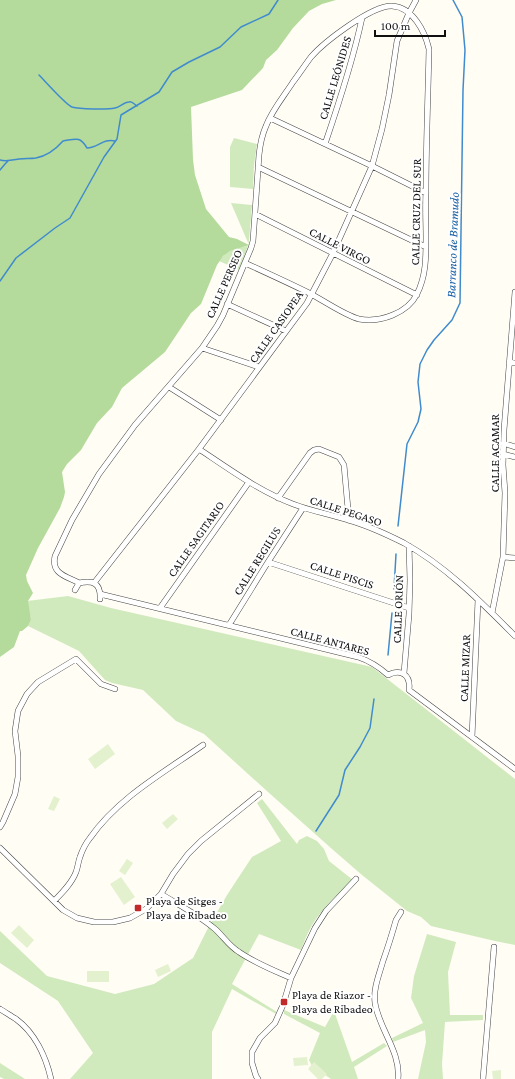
<svg xmlns="http://www.w3.org/2000/svg" width="515" height="1079" font-family="'Crimson Pro',serif">
  <style>
    .green { fill: #d1eabd }
    .forest { fill: #b4db9c }
    .pitch { fill: #e3f1cf }
    .lines { fill: none; stroke-linecap: round; stroke-linejoin: round }
    .stream { stroke: #408bcd; stroke-width: 1.5 }
    .minor-casing { stroke: #434343; stroke-width: 6 }
    .minor { stroke: #fff; stroke-width: 5 }
    .poi-dot { fill: #c12a28; stroke: #fff; stroke-width: 1.5 }
    .labels { text-anchor: middle; stroke-width: 4; stroke-linejoin: round; paint-order: stroke }
    .street-label { font-size: 12px; fill: #101010; stroke: #fff }
    .poi-label { font-size: 12px; fill: #101010; stroke: #fff; text-anchor: start }
    .water-label { font-size: 13px; font-style: italic; fill: #185ea3; stroke: #fff }
  </style>
  <rect width="100%" height="100%" fill="#fffdf4"/>
  <!-- green -->
  <path class="green" d="M234,138L257,144L254,165L253,189L230,187V147Z
    M231,203L252,205L249,241C247,251 243,261 239,270L219,261C227,249 236,249 249,245Z
    M68,596L111,608L372,667L515,779V945L495,941L431,926L421,917L407,911L362,875L332,849L268,792L204,734L176,721L143,690L112,683L105,680L79,651L28,626L31,620L27,601Z
    M262,799L297,844L299,840L307,836L317,841L324,849L329,861L353,880C337,894 317,913 308,933C305,939 303,945 301,950L259,934L232,984L277,1012L276,1014L232,989L212,1032V1079H70L93,1053L58,1001L0,963V931L47,976L115,994L154,984L193,958L207,930L227,895L252,857L281,841L257,803Z
    M427,934L456,942L448,972L450,1015H483V1020L445,1022L442,1064L443,1079H418L426,1042L425,1030L393,1042L392,1038L423,1023L411,998L414,976Z
    M284,1010L325,1027L334,1011L352,1062L384,1043L387,1046L354,1067L358,1079H331L312,1066L309,1060L320,1033L284,1014Z
    M0,1063L25,1079H4L0,1077Z"/>
  <!-- forest -->
  <path class="forest" d="M0,0H336L322,4L309,11L293,28L277,50L266,60L263,68L242,90L191,107L193,160L195,175L206,209L229,237L237,239L249,245L230,251L223,256L217,265L201,304L191,313L165,352L122,388L112,407L97,423L81,450L67,464L62,472L65,492L64,497L60,508L38,548L26,575L27,581L33,593L28,601L31,620L28,626L22,631H20L14,647L0,657Z"/>
  <!-- pitch -->
  <path class="pitch" d="M108,744L115,754L95,769L88,759Z
    M54,796L60,799L54,811L48,809Z
    M173,814L178,819L167,829L162,823Z
    M127,859L133,863L125,875L119,871Z
    M121,877L135,897L124,905L110,884Z
    M19,925L34,940L27,948L11,933Z
    M168,964L171,971L158,977L155,970Z
    M87,971H109V982H87Z
    M307,1057L308,1065L294,1066L293,1058Z
    M314,1062L327,1074L322,1079H318L308,1069Z
    M501,1070V1079H493L492,1071Z"/>
  <g class="lines">
    <!-- stream -->
    <path class="stream" d="M39,75C44,80 66,105 72,107C79,109 107,110 115,108C120,107 124,102 129,102C132,101 134,104 137,106
      M0,160C6,162 13,160 19,159C25,158 30,159 36,158C46,156 56,149 63,141C76,139 80,136 87,148C98,148 103,138 115,141
      M0,170L5,164L8,161
      M0,281L16,258L55,228L70,218L104,157L117,139L121,115L159,92L172,72L189,62L220,47L241,27L269,14L278,0
      M398,526L407,444L418,422L421,409L418,382L420,364L427,350L434,340L452,320L460,303L463,90L465,50L462,17L453,0
      M394,589L396,554
      M388,655L392,613
      M316,831L339,795L345,770L360,747L370,728L374,699"/>
    <defs>
      <path id="minor" d="M270,118L372,166L426,193
        M325,144C339,103 353,61 362,18
        M258,167L426,247
        M255,214L417,295
        M227,304L286,331
        M202,348L259,367
        M509,362L515,363
        M169,387L221,420
        M503,443L515,447
        M199,449C229,469 259,491 293,504C311,511 330,514 348,520C367,525 386,534 404,543C447,567 481,602 515,636
        M503,454L515,457
        M278,498L310,453L314,450L319,449L339,457L344,465L349,520
        M503,557L515,558
        M268,562L409,608
        M79,583C66,576 51,574 55,556L72,520L99,474L135,425L202,348L217,326L223,315L251,248L253,241L259,155C260,145 262,135 266,126C272,110 284,96 293,82C299,74 305,65 311,57C324,42 372,5 392,6C413,7 425,32 429,49C428,97 426,145 426,192C425,207 426,222 426,238C426,258 426,276 417,294C408,313 380,323 359,319C346,316 324,301 311,294C289,283 267,273 245,263
        M94,583L199,449L307,303L333,253L372,166L382,129L389,95L397,41L409,13L416,0
        M75,590L79,583C93,580 101,583 100,599
        M100,594L358,657C370,661 379,667 388,675C401,668 411,675 409,690L515,769
        M160,608L249,482
        M492,613L503,557L505,493L503,465L504,430L515,292
        M229,625L268,562L303,508
        M404,673L409,614L410,580L409,546
        M472,737L478,600
        M0,827L3,822L15,794L18,777V756L15,731L18,711L27,694L38,682L76,659L101,684L115,689
        M0,848L63,910L77,918L94,922H113L130,918L146,909L161,894L173,874L188,854L201,841L259,794
        M161,894C179,905 199,915 215,929C223,936 229,946 239,952C255,963 273,970 291,978
        M54,901C62,893 72,883 76,872C78,867 78,862 80,857C82,851 86,843 90,838C118,798 163,773 203,745
        M0,1009C5,1012 11,1016 16,1019C35,1033 46,1057 51,1079
        M258,1079L256,1076L252,1063V1052L260,1038L275,1023L283,1005L291,978L315,928L326,911L356,879
        M398,1079C401,1052 379,1029 375,1003C373,989 379,975 383,961C388,947 392,934 396,920L401,912
        M483,1079L494,947"/>
    </defs>
    <!-- minor casing -->
    <use href="#minor" class="minor-casing"/>
    <!-- minor -->
    <use href="#minor" class="minor"/>
  </g>
  <!-- markers -->
  <g class="poi-dot">
    <rect x="134" y="904" width="8" height="8" rx="2"/>
    <rect x="280" y="998" width="8" height="8" rx="2"/>
  </g>
  <g class="labels">
    <!-- street labels -->
    <g class="street-label">
      <text transform="translate(335 78) rotate(-73)" y="4">CALLE LEÓNIDES</text>
      <text transform="translate(416 212) rotate(-89)" y="4">CALLE CRUZ DEL SUR</text>
      <text transform="translate(340 246) rotate(27)" y="4">CALLE VIRGO</text>
      <text transform="translate(224 284) rotate(-66)" y="4">CALLE PERSEO</text>
      <text transform="translate(276 327) rotate(-55)" y="4">CALLE CASIOPEA</text>
      <text transform="translate(495 453) rotate(-90)" y="4">CALLE ACAMAR</text>
      <text transform="translate(346 511) rotate(18)" y="4">CALLE PEGASO</text>
      <text transform="translate(196 539) rotate(-55)" y="4">CALLE SAGITARIO</text>
      <text transform="translate(257 561) rotate(-58)" y="4">CALLE REGILUS</text>
      <text transform="translate(342 575) rotate(18)" y="4">CALLE PISCIS</text>
      <text transform="translate(398 609) rotate(-88)" y="4">CALLE ORIÓN</text>
      <text transform="translate(330 641) rotate(15)" y="4">CALLE ANTARES</text>
      <text transform="translate(465 668) rotate(-88)" y="4">CALLE MIZAR</text>
    </g>
    <!-- poi labels -->
    <g class="poi-label">
      <text x="146" y="905">Playa de Sitges -<tspan x="146" dy="14">Playa de Ribadeo</tspan></text>
      <text x="292" y="999">Playa de Riazor -<tspan x="292" dy="14">Playa de Ribadeo</tspan></text>
    </g>
    <!-- water labels -->
    <g class="water-label">
      <text transform="translate(452 245) rotate(-88)" y="5">Barranco de Bramudo</text>
    </g>
  </g>
  <!-- scale -->
  <path d="M375 30v6h70v-6" fill="none" stroke="#101010" stroke-width="2"/>
  <text x="381" y="30" font-size="12" fill="#101010" stroke="#ffffff" stroke-width="3" paint-order="stroke">100 m</text>
</svg>
